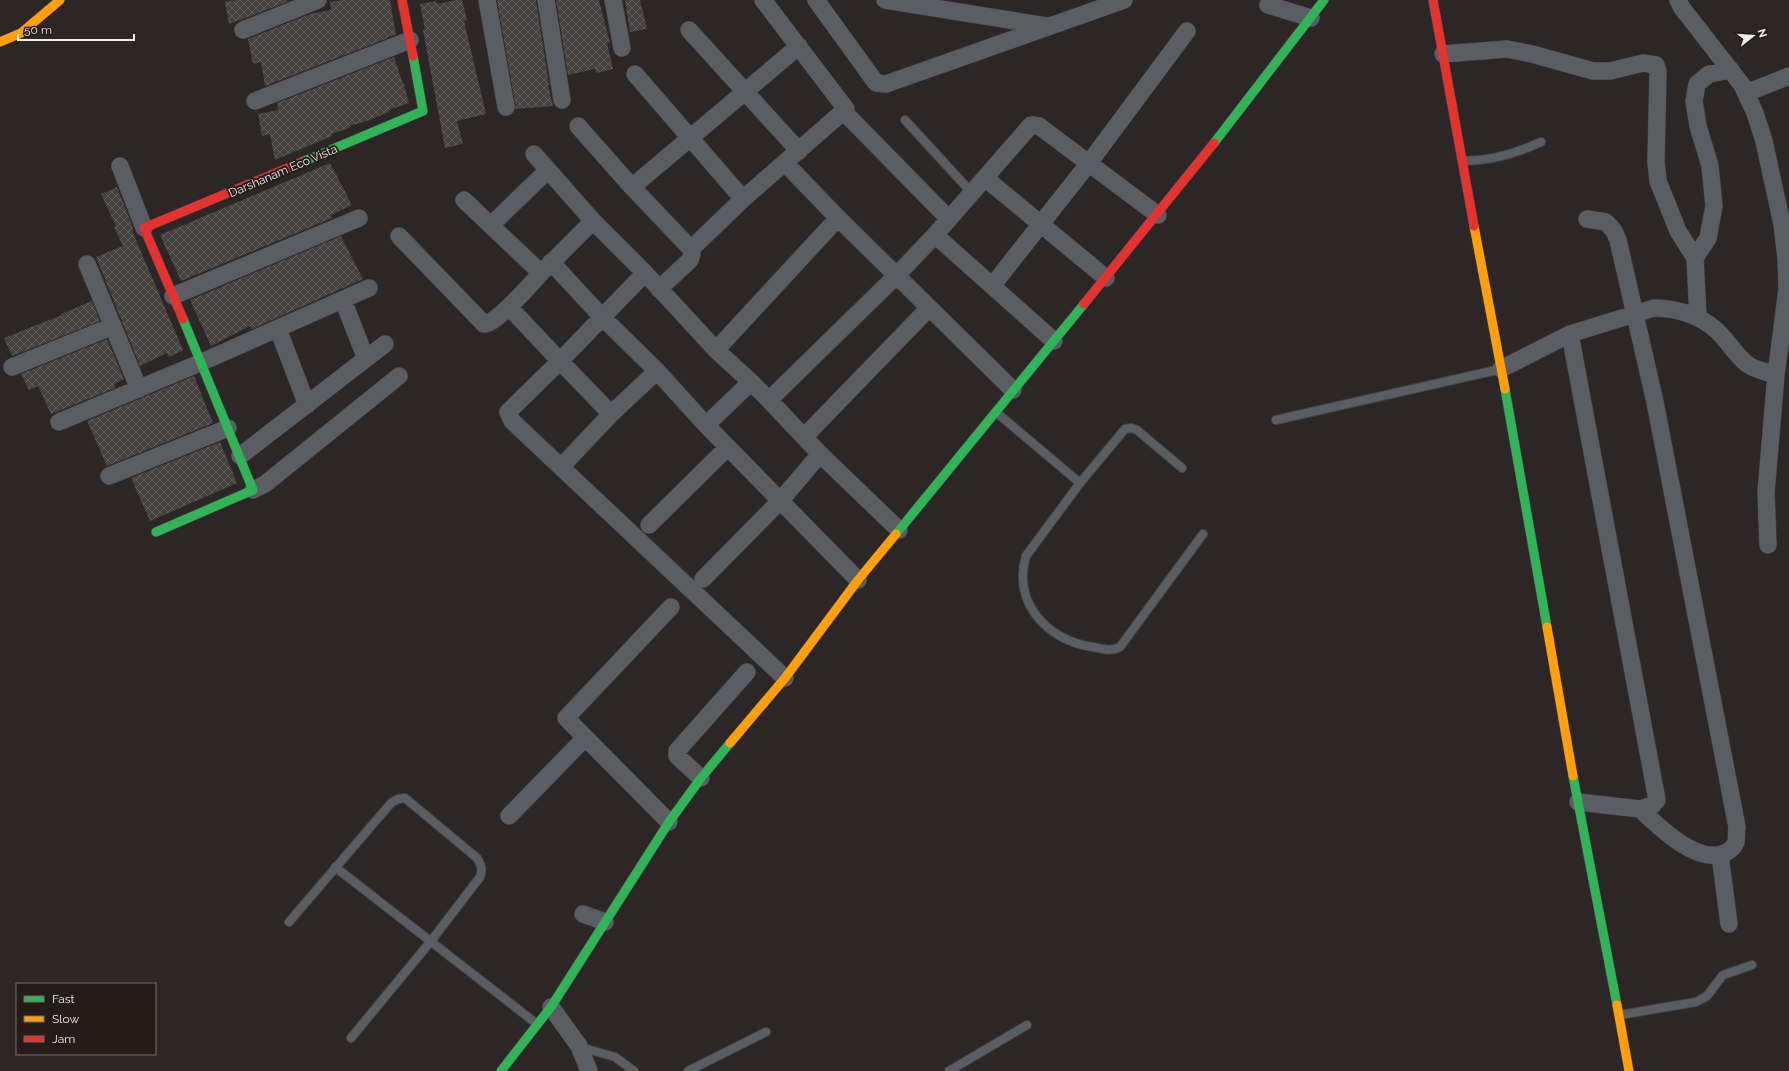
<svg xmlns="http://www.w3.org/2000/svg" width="1789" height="1071" font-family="Raleway,sans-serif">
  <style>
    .building { fill: url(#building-cross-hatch) }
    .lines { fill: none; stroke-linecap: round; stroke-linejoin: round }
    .lane-casing { stroke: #474342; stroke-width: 10 }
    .street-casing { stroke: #474342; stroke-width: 18 }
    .fast-casing { stroke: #474342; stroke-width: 10 }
    .slow-casing { stroke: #474342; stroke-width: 10 }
    .jam-casing { stroke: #474342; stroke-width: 10 }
    .lane { stroke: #5b5d64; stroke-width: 8 }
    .street { stroke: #5b5d64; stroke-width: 17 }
    .fast { stroke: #30b455; stroke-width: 9 }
    .slow { stroke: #ff9f0a; stroke-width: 9 }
    .jam { stroke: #e5322d; stroke-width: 9 }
    .labels { text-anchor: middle; stroke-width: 4; stroke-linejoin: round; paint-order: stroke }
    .street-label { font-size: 12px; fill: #f2ebe9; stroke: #251c19 }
  </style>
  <defs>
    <pattern id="building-cross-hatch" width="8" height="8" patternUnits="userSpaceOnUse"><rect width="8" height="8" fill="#454140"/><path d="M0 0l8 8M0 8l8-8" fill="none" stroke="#605d5c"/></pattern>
  </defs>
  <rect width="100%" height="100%" fill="#2c2726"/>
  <!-- building -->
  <path class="building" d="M235,0H286L287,2L229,24L225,2Z
    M342,0H390L396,35L387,37L388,38L265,86L261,62L253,64L248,39L310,14L331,10L330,2Z
    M457,0H462L467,20L464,21L486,114L457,121L463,144L445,148L423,30H425L420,4L436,1L437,4Z
    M497,0H536L549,85H548L553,106L516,109Z
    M556,0H599L610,43H607L613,69L596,73L595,69L568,75Z
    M625,0H640L647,29L630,32Z
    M394,57L403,84H404L409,103L389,110V112L364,122L349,126L350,128L331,134L332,136L275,160L270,134L262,136L258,114L278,110L277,103Z
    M330,163L352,205L331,215L332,218L181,281L160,235Z
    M117,187L132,225L133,233L183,350L169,357L167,353L140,366L96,257L123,246L114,227L116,226L101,194Z
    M341,236L363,279L252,329L250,326L211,346L190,300Z
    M92,301L100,321L12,356L4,338L62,315L61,314Z
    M107,339L124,379L114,384L115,388L51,414L38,386L29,390L21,374Z
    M194,376L213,423L107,466L87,421Z
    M220,442L237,483L150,521L131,478Z"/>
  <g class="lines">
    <defs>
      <path id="lane" d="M905,120L972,193
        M1463,161C1489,161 1517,153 1541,142
        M997,413L1080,483
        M1276,420L1501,369
        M1182,468L1137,430L1131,428L1125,429L1080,483L1026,556C1012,603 1048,641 1093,647C1102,649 1111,652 1120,647L1203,534
        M335,867L537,1024
        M289,922L391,803L398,799L405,798L477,858C481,865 483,869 480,877L431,941L351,1038
        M1620,1015L1696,1002L1707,996L1723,975L1752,965
        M580,1047L615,1057L634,1071
        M688,1071L766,1032
        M949,1071L1027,1025"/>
      <path id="street" d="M487,0L506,107
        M546,0L562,100
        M613,0L622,48
        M816,0L876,83L886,84L1124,0
        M885,0L1046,26
        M1678,0L1682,8L1742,85L1755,113L1764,141L1782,224L1786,258L1787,289L1776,375L1766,492L1768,545
        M1268,5L1311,18
        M243,30L318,0
        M689,30L799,151
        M1443,54L1507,49L1532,54L1593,71H1610L1643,63L1656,65L1658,72L1656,162L1658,181L1678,231L1695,258
        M635,74L743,199L846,109L763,0
        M1746,93L1789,76
        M255,101L410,40
        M844,112L949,219
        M578,126L632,187L691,249L743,199
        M785,163L838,218L1013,390
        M120,166L144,228
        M985,178L1106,278
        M632,187L799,46
        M1587,219L1606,222L1614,231L1618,240L1655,402L1737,827C1736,832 1737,838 1736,842C1734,847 1729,851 1725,853C1697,865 1659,827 1640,809
        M491,225L548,170
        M935,235L1054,341
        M399,236L484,324C494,326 533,282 541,273L464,200
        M551,262L602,317L657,371
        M87,264L139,389
        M543,271L593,221
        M645,273L716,350
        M992,286L1089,163L1187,31
        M659,289L690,260L692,254L691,249
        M173,296L359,218
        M343,300L366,359
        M509,307L560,361L645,273L593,221L534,154
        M1698,317L1695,258L1708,238L1714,206L1710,166L1698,126L1694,101L1697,84L1709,74L1731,70
        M278,329L307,405
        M1570,334L1657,800L1653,805L1640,809L1578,802
        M12,367L113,326
        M1501,369L1570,334L1654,308C1679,308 1706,317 1723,337C1730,345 1738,357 1747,364C1755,370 1767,372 1776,375
        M751,382L706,425L858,580
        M769,400L751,382L716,350L838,218
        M611,414L560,361L508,412L512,421L785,678
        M59,422L202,362L369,288
        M804,437L929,308
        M240,456L385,344
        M561,467L611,414L657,371L706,425
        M109,476L228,428
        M253,490L265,484L399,376
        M649,525L728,447
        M899,530L820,454L769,400L897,275L935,235L1031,125L1039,126L1158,215
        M703,579L781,500L820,454
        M701,778L677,756V751L747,672
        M509,816L585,738
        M669,822L566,718L671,607
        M1720,855L1729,924
        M583,914L605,922
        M551,1007L579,1046L589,1071"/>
      <path id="fast" d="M1214,143L1324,0
        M302,162L423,111L413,56
        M1505,389L1547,627
        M156,532L253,490L183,319
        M896,534L1084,304
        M1573,776L1617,1005
        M501,1071L551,1007L669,822L701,778L730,743"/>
      <path id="slow" d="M0,42L21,33L60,0
        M1474,226L1505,389
        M1547,627L1573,776
        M730,743L785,678L858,580L896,534
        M1617,1005L1629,1071"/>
      <path id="jam" d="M402,0L413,56
        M1433,0L1474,226
        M1084,304L1214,143
        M183,319L144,228L302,162"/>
    </defs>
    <!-- lane casing -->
    <use href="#lane" class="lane-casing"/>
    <!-- street casing -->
    <use href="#street" class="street-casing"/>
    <!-- fast casing -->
    <use href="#fast" class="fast-casing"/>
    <!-- slow casing -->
    <use href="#slow" class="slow-casing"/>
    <!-- jam casing -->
    <use href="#jam" class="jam-casing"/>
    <!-- lane -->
    <use href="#lane" class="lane"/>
    <!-- street -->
    <use href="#street" class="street"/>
    <!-- fast -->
    <use href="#fast" class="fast"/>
    <!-- slow -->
    <use href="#slow" class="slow"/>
    <!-- jam -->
    <use href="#jam" class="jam"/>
  </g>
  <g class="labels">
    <!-- street labels -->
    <g class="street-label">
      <text transform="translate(283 171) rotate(-23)" y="4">Darshanam Eco Vista</text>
    </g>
  </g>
  <!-- legend -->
  <rect x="16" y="983" width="140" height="72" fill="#251c19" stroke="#776f6c"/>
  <rect x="24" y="996" width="20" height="6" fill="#30b455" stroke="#776f6c"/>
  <text x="52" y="1003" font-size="12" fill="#f2ebe9">Fast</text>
  <rect x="24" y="1016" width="20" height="6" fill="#ff9f0a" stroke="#776f6c"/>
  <text x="52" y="1023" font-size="12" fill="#f2ebe9">Slow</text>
  <rect x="24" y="1036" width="20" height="6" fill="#e5322d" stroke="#776f6c"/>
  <text x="52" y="1043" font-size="12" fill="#f2ebe9">Jam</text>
  <!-- north arrow -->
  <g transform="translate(1753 36) rotate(73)" stroke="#251c19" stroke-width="3" paint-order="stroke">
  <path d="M0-3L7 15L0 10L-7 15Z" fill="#f2ebe9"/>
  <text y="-6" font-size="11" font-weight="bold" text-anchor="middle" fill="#f2ebe9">N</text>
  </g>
  <!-- scale -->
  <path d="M18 34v6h116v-6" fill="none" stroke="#f2ebe9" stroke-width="2"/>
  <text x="24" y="34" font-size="12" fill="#f2ebe9" stroke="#251c19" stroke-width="3" paint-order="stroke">50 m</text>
</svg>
